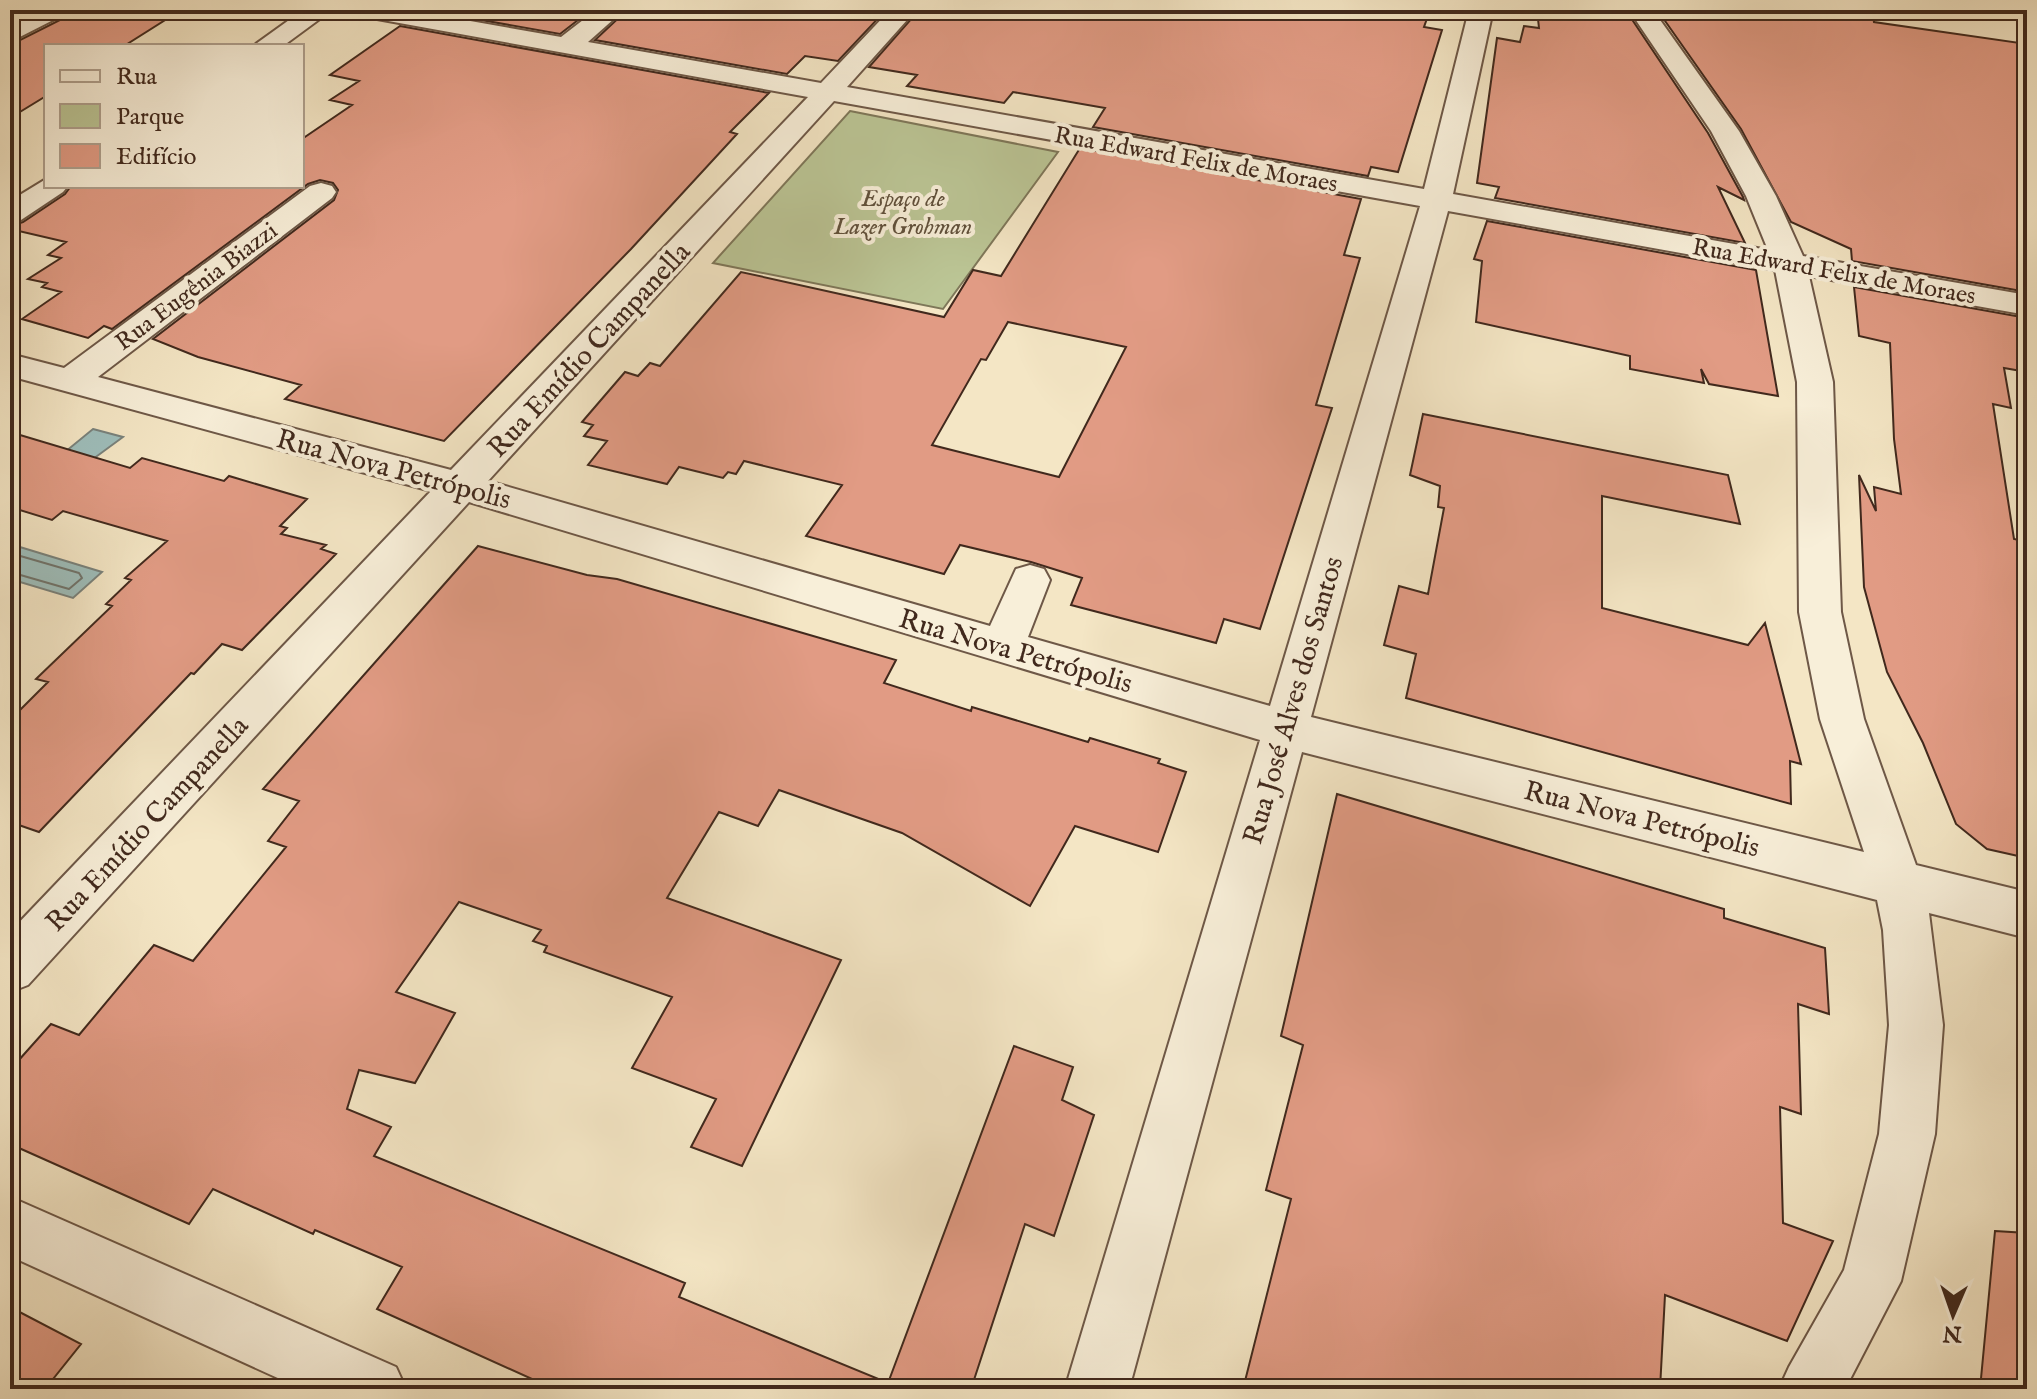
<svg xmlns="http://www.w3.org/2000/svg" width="2037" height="1399" font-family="'IM FELL English',serif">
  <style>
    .green { fill: #bbc595; stroke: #7e7759; stroke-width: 2 }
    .water { fill: #9ebebb; stroke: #79827c; stroke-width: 2 }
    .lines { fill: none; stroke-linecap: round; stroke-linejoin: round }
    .shore { stroke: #70746c; stroke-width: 2 }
    .building { fill: #e19b84; stroke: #41291d; stroke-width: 2; fill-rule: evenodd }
    .minor-casing { stroke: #6e5847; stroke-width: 4 }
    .minor { fill: #f8efd9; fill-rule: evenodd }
    .labels { text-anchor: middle; stroke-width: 8; stroke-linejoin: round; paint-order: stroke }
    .far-street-label { font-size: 24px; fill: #41291d; stroke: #f8efd9 }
    .far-park-label { font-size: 24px; font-style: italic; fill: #60503b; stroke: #f8efd9 }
    .street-label { font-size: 28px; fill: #41291d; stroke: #f8efd9 }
  </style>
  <rect width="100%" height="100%" fill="#f4e6c5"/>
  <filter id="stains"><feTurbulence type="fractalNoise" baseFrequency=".0025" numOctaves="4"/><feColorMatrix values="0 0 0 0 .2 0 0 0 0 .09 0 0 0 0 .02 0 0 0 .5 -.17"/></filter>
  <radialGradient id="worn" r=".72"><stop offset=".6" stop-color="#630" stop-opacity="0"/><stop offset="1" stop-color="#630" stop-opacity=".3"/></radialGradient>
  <!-- green -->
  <path class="green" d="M850,111L1058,152L943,309L713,263Z"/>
  <!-- water -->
  <path class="water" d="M93,429L123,437L74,473L49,465Z
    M10,544L102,572L73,598L10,579Z"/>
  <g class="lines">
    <!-- shore -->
    <path class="shore" d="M10,553L79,573L82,578L69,589L10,572"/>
  </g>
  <!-- building -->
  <path class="building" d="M69,10H181L124,46H46V96L10,118V45L64,18Z
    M425,10H591L560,34Z
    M627,10H886L838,61L805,56L787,74L595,40Z
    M919,10H1430L1424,27L1442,30L1398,172L1371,167L1368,176L1093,127L1105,108L1013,92L1004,103L907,86L917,75L869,67Z
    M1537,10H1592L1629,15L1708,133L1743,197L1744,200L1718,187L1745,243L1495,198L1499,187L1477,183L1497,38L1520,42L1524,26L1539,28Z
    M1676,10H1872L1874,22L2027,44V292L1852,261L1851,249L1791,222L1741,129L1663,18L1675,19Z
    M400,26L769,93L730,132L737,134L631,249L444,441L285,399L301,385L198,357L153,339L334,200L338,190L333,183L320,180L308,184L112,329L104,326L88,338L22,319L61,292L42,287L47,283L28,279L61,258L48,255L66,242L10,229V226L23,222L65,194L71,186H302V139L352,105L330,100L359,81L330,75Z
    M1080,148L1361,199L1344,255L1360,258L1316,405L1332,408L1260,629L1224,619L1216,643L1071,605L1082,578L1031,562L960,545L944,574L806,536L842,485L744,461L736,474L728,472L723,478L679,467L667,484L588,465L607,441L584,436L593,425L582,422L625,372L638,376L650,363L660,366L741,272L944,317L973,270L1001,276ZM1008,322L1126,347L1059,477L932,445L981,359L986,360Z
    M1487,221L1756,270L1778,396L1709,384L1701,369L1704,383L1630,369V356L1476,322L1482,261L1474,259Z
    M1854,287L2027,318V372L2004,368L2011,408L1993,404L2014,539L2027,542V858L1987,849L1956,824L1923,743L1887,672L1864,587L1859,475L1876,511L1874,487L1901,494L1894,439L1890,343L1859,336Z
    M1423,414L1728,475L1740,524L1602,496V608L1748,645L1765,623L1801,764L1790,761L1791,804L1406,698L1416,654L1384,645L1399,586L1428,594L1444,508L1438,507L1440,486L1410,475Z
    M10,432L130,468L142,458L224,481L229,476L307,499L280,526L287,528L281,534L326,545L321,549L336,554L242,650L222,644L194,674L191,673L39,832L10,822V720L48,682L36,679L112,606L106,604L131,580L125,578L167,541L63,511L52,520L10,507Z
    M478,546L587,575L617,579L896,660L884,683L971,711L972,707L1088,742L1090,738L1160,759L1158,763L1186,772L1158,852L1075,826L1030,906L902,833L779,790L758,826L719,812L667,898L841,960L742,1166L691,1147L716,1099L632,1068L672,997L544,952L547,946L533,941L541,930L459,902L396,992L455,1013L415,1083L359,1070L347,1109L391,1127L374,1156L685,1283L679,1297L888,1383L1014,1046L1073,1067L1062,1100L1094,1115L1054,1236L1025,1224L971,1389H554L377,1309L402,1267L315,1230L313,1234L213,1189L189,1224L10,1144V1070L51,1024L79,1035L154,945L193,961L286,847L268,841L299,801L263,789Z
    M1337,794L1724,909V918L1825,948L1829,1014L1798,1004L1801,1114L1780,1107L1783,1223L1833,1241L1787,1341L1665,1295L1660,1389H1243L1291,1199L1266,1190L1303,1045L1281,1036Z
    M1995,1231L2027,1233V1389H1980Z
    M10,1307L81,1344L45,1389H10Z"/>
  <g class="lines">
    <defs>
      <path id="minor" d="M36,10H66L63,15L10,42V24Z
        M303,10H332L283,46H253Z
        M354,10H408L561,37L596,10H624L588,42L821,83L890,10H916L847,87L1424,189L1469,10H1493L1453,194L1768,250L1746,196L1711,131L1629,10H1653L1739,131L1776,196L1803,256L2027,295V315L1809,276L1833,382L1841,612L1864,719L1916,865L2027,892V938L1929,913L1943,1025L1935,1134L1901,1281L1845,1389H1779L1789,1367L1844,1270L1879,1134L1889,1025L1883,930L1877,900L1302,752L1129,1389H1065L1260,740L469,502L28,985L10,992V932L431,491L10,376V354L64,368L310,186L321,183L332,186L336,192L332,198L98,377L451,470L808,97L366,17L357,15ZM834,101L1420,206L1270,706L1028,637L1050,580L1044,569L1030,565L1016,569L990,626L488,481ZM1448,211L1775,270L1797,382L1799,612L1820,719L1864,852L1311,717Z
        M46,179V186H68L63,192L21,220L10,223V201Z
        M10,1197L396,1367L406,1389H302L10,1256Z"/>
    </defs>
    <!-- minor casing -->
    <use href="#minor" class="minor-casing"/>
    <!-- minor -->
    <use href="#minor" class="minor"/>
  </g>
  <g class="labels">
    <!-- far-street labels -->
    <g class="far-street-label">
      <text transform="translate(1196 159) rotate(10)" y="8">Rua Edward Felix de Moraes</text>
      <text transform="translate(1834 271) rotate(10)" y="8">Rua Edward Felix de Moraes</text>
      <text transform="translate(196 286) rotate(-37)" y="8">Rua Eugênia Biazzi</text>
    </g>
    <!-- far-park labels -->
    <g class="far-park-label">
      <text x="903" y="206">Espaço de<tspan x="903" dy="28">Lazer Grohman</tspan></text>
    </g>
    <!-- street labels -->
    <g class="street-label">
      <text transform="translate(588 349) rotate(-47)" y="10">Rua Emídio Campanella</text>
      <text transform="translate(394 468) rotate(15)" y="10">Rua Nova Petrópolis</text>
      <text transform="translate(1016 650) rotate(16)" y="10">Rua Nova Petrópolis</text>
      <text transform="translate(1292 700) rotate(-74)" y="10">Rua José Alves dos Santos</text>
      <text transform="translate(1642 818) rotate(14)" y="10">Rua Nova Petrópolis</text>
      <text transform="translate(146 823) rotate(-47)" y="10">Rua Emídio Campanella</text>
    </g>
  </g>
  <!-- margin -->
  <rect width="2037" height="1399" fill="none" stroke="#f4e6c5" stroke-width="40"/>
  <rect x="12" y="12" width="2013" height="1375" fill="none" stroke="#41291d" stroke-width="4"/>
  <rect x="20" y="20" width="1997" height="1359" fill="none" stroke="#41291d" stroke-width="2"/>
  <!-- legend -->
  <rect x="44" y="44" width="260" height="144" fill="#f8efd9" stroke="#afa08e" stroke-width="2"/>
  <rect x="60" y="70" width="40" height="12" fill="#f8efd9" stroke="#afa08e" stroke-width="2"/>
  <text x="116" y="84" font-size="24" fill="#41291d">Rua</text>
  <rect x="60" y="104" width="40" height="24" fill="#bbc595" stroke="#afa08e" stroke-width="2"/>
  <text x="116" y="124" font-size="24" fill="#41291d">Parque</text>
  <rect x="60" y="144" width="40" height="24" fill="#e19b84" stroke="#afa08e" stroke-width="2"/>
  <text x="116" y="164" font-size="24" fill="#41291d">Edifício</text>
  <!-- north arrow -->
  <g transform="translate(1953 1315) rotate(182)" stroke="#f8efd9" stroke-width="6" paint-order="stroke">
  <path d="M0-6L14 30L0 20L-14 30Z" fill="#41291d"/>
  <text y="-12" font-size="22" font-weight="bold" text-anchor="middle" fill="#41291d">N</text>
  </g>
  <rect width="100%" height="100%" filter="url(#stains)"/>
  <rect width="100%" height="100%" fill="url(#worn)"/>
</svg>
